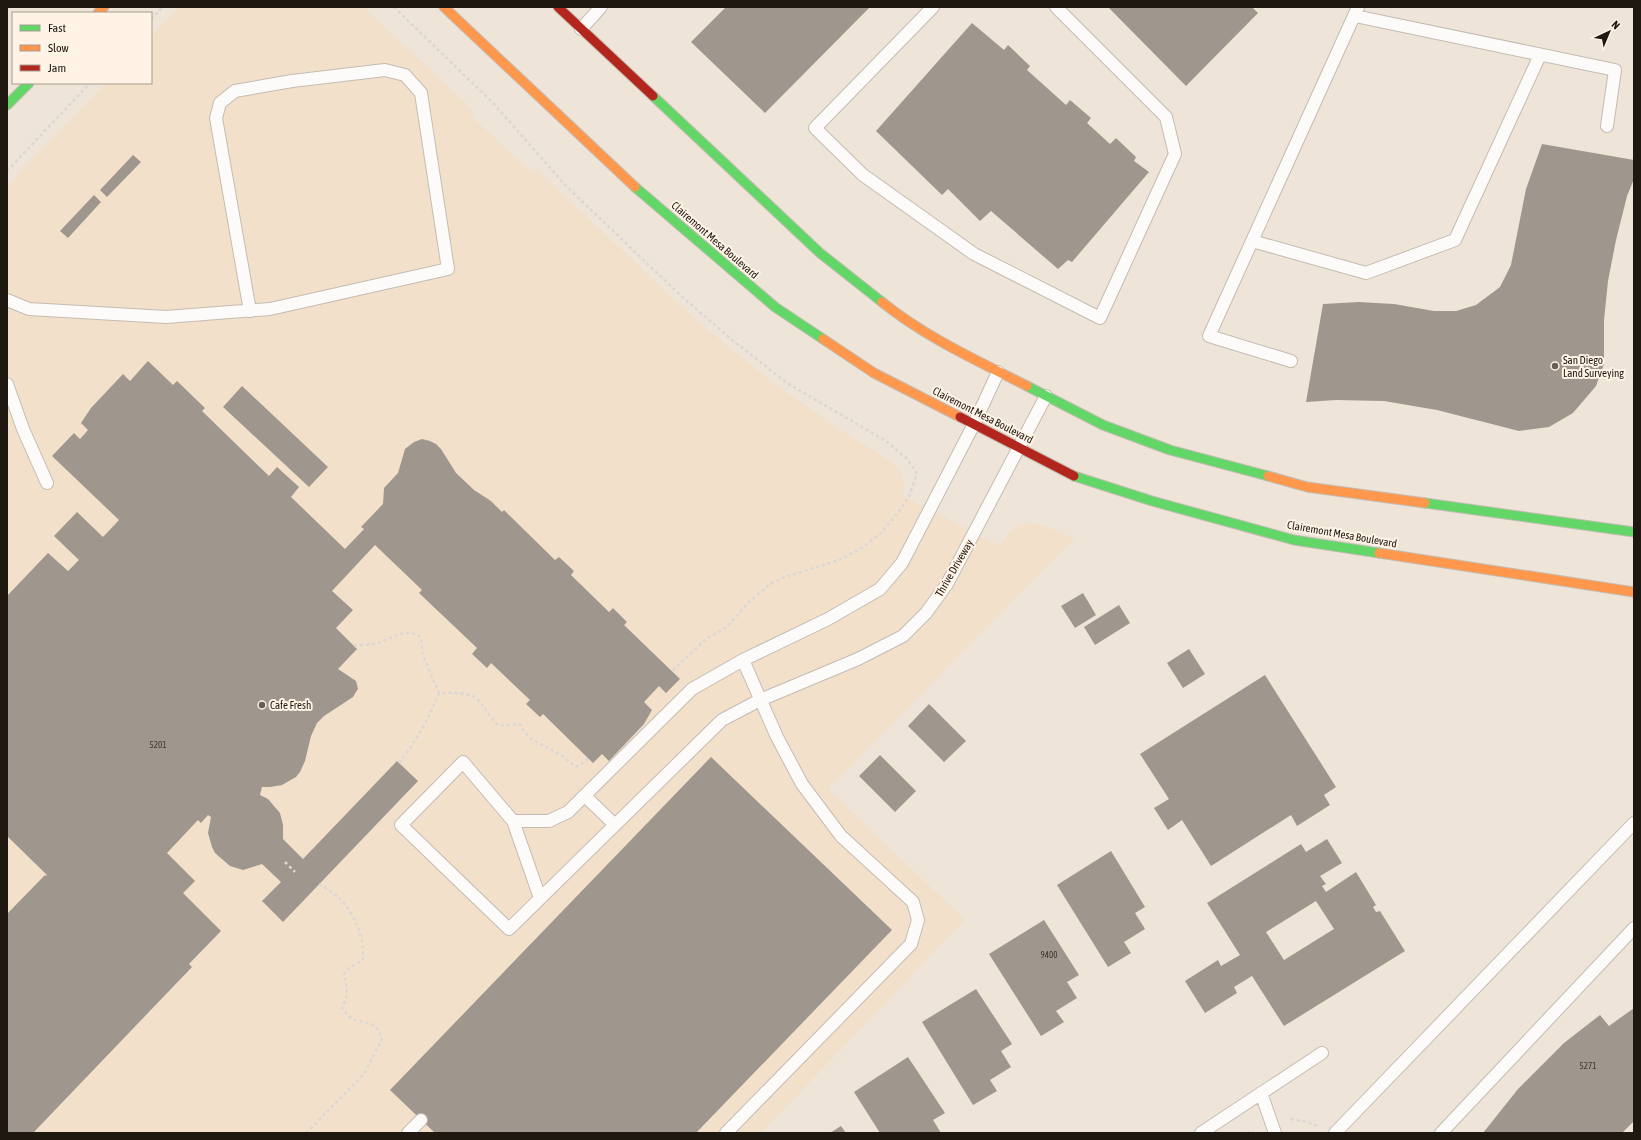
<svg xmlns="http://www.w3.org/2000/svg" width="1641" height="1140" font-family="'Asap Condensed',sans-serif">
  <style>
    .built { fill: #f2e0ca }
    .building { fill: #9f978d; fill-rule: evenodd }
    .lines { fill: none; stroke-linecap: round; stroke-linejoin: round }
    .lane-casing { stroke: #c4bcb3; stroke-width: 14 }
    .fast-casing { stroke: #c4bcb3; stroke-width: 11 }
    .slow-casing { stroke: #c4bcb3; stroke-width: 11 }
    .jam-casing { stroke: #c4bcb3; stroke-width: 11 }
    .path { stroke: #dad7d4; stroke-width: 2.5; stroke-dasharray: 3 3; stroke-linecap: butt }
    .lane { stroke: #fcfbf9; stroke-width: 12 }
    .fast { stroke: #63d668; stroke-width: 9 }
    .slow { stroke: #ff974d; stroke-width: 9 }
    .jam { stroke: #b3261e; stroke-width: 9 }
    .poi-dot { fill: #675f56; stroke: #fff3e6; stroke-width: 1.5 }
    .labels { text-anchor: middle; stroke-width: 4; stroke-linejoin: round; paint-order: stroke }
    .number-label { font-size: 9px; fill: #3f382f }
    .street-label { font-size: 11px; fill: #1f1810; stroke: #fff3e6 }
    .poi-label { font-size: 11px; fill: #1f1810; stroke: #fff3e6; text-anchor: start }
  </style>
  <rect width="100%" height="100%" fill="#eee4d7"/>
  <!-- built -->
  <path class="built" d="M179,7H363L467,104L472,111L474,119L532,172L536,169L695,319L741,357L789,394L838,428L893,463L900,471L904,480L903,496L1000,546L1010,531L1019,525L1029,523L1039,524L1075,538L828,789L965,920L761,1133H7V186L106,83H151V36Z"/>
  <!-- building -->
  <path class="building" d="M726,7H870L765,113L691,42Z
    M1108,7H1252L1258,13L1186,86Z
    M972,23L1004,50L1008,45L1030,66L1027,70L1066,105L1070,100L1091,118L1087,123L1110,144L1116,138L1136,157L1134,161L1149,172L1072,262L1068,260L1058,269L991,211L980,221L948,189L942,195L876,131Z
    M1542,144L1634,160V179L1627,196L1616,240L1608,281L1604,320V364L1596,386L1573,413L1549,427L1519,431L1437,410L1384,401L1336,400L1306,402L1323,304L1359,302L1394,304L1434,311H1456L1476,305L1500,287L1511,265L1526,189Z
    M133,155L141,162L107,197L100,190Z
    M94,195L101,202L68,238L60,231Z
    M148,361L173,385L177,381L205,408L202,411L269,476L277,467L299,487L291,497L345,549L364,529L361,527L383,504L384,488L398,473L405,449L414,442L422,439L430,441L436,444L441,449L456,473L474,490L491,501L502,512L504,510L555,560L559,557L574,571L571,575L609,612L613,608L627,622L624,625L680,679L666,693L659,686L644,702L652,710L644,724L609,761L602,754L593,763L543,714L540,717L526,704L530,700L491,663L487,668L472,654L477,648L419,593L422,590L375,545L332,591L353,610L336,628L357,649L338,669L356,681L358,689L356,692L353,697L324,716L317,723L311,736L305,761L300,772L296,777L282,785L270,787H262L260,795L268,799L280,813L283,825V839L303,859L397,761L418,781L283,922L262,901L281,882L262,864L243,870L230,866L215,853L212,847L208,833L211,817L208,815L201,823L198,820L167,853L195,881L183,893L221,931L189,964L192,967L33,1133H7V914L45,875L46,876L47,875L7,836V596L48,553L68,571L79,560L54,536L77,512L103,537L119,520L52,456L74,433L80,439L88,430L81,423L91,408L123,374L130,381Z
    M242,386L328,467L309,487L223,407Z
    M1083,593L1096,615L1075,628L1061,606Z
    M1119,605L1130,623L1095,645L1084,627Z
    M1189,649L1205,674L1183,688L1167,663Z
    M1265,675L1336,787L1324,795L1330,805L1297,826L1291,815L1211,866L1182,820L1168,830L1154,808L1169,799L1140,754Z
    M929,704L966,741L944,762L908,726Z
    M880,755L916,791L895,812L859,776Z
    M711,757L892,930L696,1133H435L390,1090Z
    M1327,839L1342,863L1320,876L1326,884L1322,886L1326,892L1356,872L1376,905L1373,907L1376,912L1380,911L1405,951L1284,1026L1252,976L1234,987L1237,993L1205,1013L1185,981L1218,960L1221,966L1240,955L1207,903L1301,844L1306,852ZM1316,901L1334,929L1284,960L1266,932Z
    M1111,851L1145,907L1135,913L1145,929L1124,942L1131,953L1108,967L1057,885Z
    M1044,920L1079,975L1067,982L1077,998L1056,1011L1064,1022L1041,1036L989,954Z
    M976,989L1012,1044L1001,1051L1011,1067L990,1080L997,1091L973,1105L922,1022Z
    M1634,1008V1121L1622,1133H1483L1518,1089L1564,1043L1600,1015L1609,1026Z
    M908,1057L945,1113L933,1120L941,1133H880L854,1092Z
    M841,1126L846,1133H830Z"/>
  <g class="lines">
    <defs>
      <path id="lane" d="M933,7L815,128L863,175L974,254L1100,318L1175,154L1166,117L1056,7
        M1355,16L1615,70L1607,126
        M581,29L601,7
        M1252,241L1366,273L1455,240L1540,55
        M7,300L29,309L166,317L270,309L448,269L421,93L405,75L385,70L292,81L235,91L220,103L216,118L250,311
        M1291,361L1209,336L1358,7
        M998,372L974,424L902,563L880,589L828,619L743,660L692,689L568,812L549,821H513L463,762L401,825L509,929L722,720L760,700L858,659L903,636L926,613L947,584L1046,396
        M7,384L23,429L47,483
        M585,796L615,825
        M513,821L540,898
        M1261,1093L1275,1133
        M408,1133L421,1120
        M726,1133L911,944L918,920L913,902L841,836L802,784L777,737L743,660
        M1201,1133L1322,1053
        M1335,1133L1634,823
        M1441,1133L1634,928"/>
      <path id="fast" d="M653,96L820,253L882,302
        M7,105L29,83
        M635,187L775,307L823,339
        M1027,386L1103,425L1170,450L1268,476
        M1074,476L1152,501L1294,540L1379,553
        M1425,503L1634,532"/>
      <path id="slow" d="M444,7L635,187
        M98,13L104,7
        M882,302C925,337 978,361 1027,386
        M823,339L874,373L960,417
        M1268,476L1307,487L1425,503
        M1379,553L1634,592"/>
      <path id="jam" d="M558,7L653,96
        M960,417L1074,476"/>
    </defs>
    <!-- lane casing -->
    <use href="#lane" class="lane-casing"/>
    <!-- fast casing -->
    <use href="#fast" class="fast-casing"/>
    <!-- slow casing -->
    <use href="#slow" class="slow-casing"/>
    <!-- jam casing -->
    <use href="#jam" class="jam-casing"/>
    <!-- path -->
    <path class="path" d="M394,7L492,102L566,186L679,294L731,339L787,383L886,441L906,458L916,471V476L909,496L901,509L882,532L876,537L862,548L839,560L785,577L770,584L747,604L727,627L706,639L672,671
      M151,19L163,7
      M7,171L90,83
      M354,646C360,645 367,645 373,644C389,641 406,625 421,638L423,655L439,693C451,693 473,691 480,702C485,708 491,719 497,724C504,728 514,723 521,725L523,730L531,739L561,755L575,766H580L588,758
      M399,763C416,741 429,719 439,693
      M285,862L295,872
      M1291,1119L1307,1122L1317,1126
      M306,1133L364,1074L382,1039C376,1019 367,1026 351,1018C348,1016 345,1011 342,1008C349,994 347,989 344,974L350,967L362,961C367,939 353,911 337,896C332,892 325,888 319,884
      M1247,1133L1253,1130"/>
    <!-- lane -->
    <use href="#lane" class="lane"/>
    <!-- fast -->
    <use href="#fast" class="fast"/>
    <!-- slow -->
    <use href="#slow" class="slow"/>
    <!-- jam -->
    <use href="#jam" class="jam"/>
  </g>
  <!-- markers -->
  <g class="poi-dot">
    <circle cx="1555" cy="366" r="4"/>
    <circle cx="262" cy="705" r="4"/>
  </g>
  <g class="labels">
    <!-- number labels -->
    <g class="number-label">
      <text x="158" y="748">5201</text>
      <text x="1049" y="958">9400</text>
      <text x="1588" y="1069">5271</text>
    </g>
    <!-- street labels -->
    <g class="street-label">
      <text transform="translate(715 240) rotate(41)" y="4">Clairemont Mesa Boulevard</text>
      <text transform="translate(983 415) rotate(27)" y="4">Clairemont Mesa Boulevard</text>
      <text transform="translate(1342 534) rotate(10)" y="4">Clairemont Mesa Boulevard</text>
      <text transform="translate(954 568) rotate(-60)" y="4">Thrive Driveway</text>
    </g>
    <!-- poi labels -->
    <g class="poi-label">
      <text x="1563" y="364">San Diego<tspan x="1563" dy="13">Land Surveying</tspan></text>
      <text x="270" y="709">Cafe Fresh</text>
    </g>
  </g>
  <!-- border -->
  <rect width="1641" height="1140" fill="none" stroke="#1f1810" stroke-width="16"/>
  <!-- legend -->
  <rect x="12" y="12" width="140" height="72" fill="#fff3e6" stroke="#a59b90"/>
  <rect x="20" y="25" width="20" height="6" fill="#63d668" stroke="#a59b90"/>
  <text x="48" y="32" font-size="12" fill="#1f1810">Fast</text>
  <rect x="20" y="45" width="20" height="6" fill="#ff974d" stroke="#a59b90"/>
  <text x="48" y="52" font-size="12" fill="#1f1810">Slow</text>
  <rect x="20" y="65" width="20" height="6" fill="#b3261e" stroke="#a59b90"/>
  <text x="48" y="72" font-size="12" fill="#1f1810">Jam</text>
  <!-- north arrow -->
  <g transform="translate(1609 32) rotate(44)" stroke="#fff3e6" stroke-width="3" paint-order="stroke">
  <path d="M0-3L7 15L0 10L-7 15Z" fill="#1f1810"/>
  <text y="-6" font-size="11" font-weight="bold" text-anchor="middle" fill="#1f1810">N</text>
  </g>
</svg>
